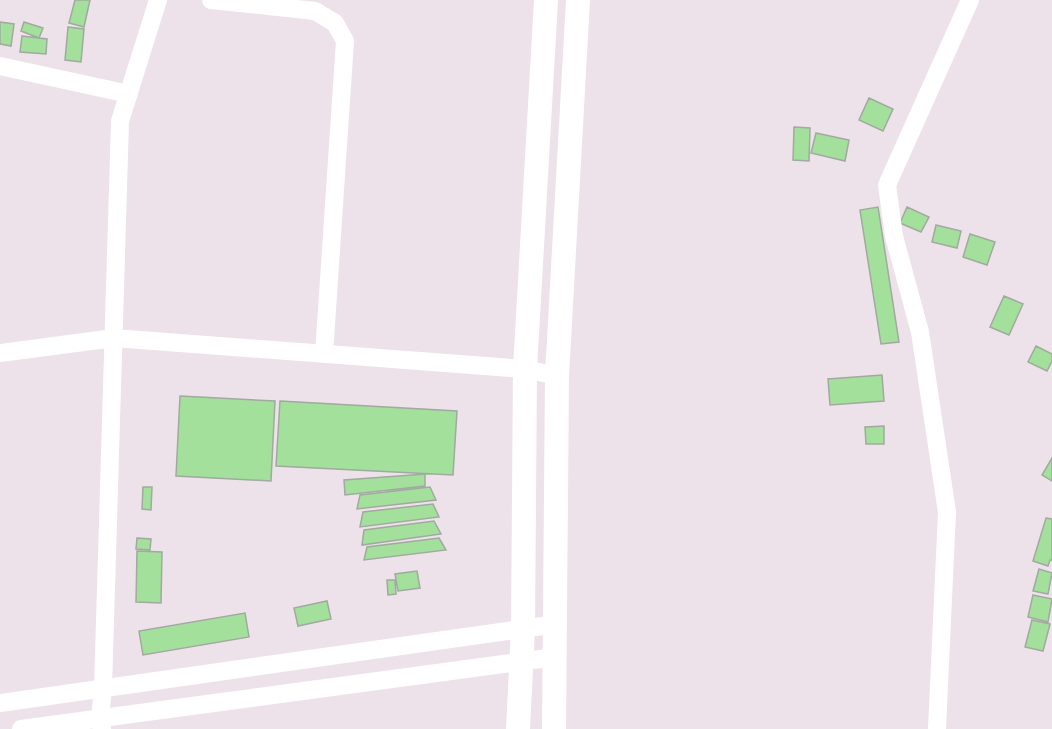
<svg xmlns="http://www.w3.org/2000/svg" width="1052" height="729" font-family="Georgia,serif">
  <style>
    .building { fill: #a3e09b; stroke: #a1a9a0; stroke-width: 1.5 }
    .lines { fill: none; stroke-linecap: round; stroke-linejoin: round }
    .street { stroke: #fff; stroke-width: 18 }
    .secondary { stroke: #fff; stroke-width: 24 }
  </style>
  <rect width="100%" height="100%" fill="#ede2e9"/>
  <!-- building -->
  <path class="building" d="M75,0H90L84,27L69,23Z
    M0,22L14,24L11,46L0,44Z
    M24,22L43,28L39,38L21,31Z
    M68,27L84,29L81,62L65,60Z
    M22,36L47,39L46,54L20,52Z
    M869,98L893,109L883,131L859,120Z
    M794,127L810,128L809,161L793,160Z
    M816,133L849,140L845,161L811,153Z
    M878,207L899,342L881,344L860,210Z
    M907,207L929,217L921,232L900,223Z
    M936,225L961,231L957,248L932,242Z
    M970,234L995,242L987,265L963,257Z
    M1004,296L1023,304L1009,335L990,327Z
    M1036,346L1052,354V361L1047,371L1028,362Z
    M882,375L884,401L830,405L828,379Z
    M180,396L275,401L271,481L176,476Z
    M280,401L457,411L453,475L276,466Z
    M884,426V444H866L865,427Z
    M1052,458V481L1042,475Z
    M425,474V486L345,495L344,480Z
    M143,487H152L151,510L142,509Z
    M430,487L436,500L357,509L360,495Z
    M433,504L439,517L360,527L363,512Z
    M1046,518L1052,519V560H1050L1048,566L1033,561Z
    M434,521L441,534L362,545L364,530Z
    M137,538L151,539L150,550L136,549Z
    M439,538L446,550L364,560L367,547Z
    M137,551L162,552L161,603L136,602Z
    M1039,569L1052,573L1048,594L1033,591Z
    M417,571L420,588L398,591L395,574Z
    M387,580H395L396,594L388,595Z
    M1033,595L1052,599L1048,622L1028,617Z
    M327,601L331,619L298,626L294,608Z
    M245,613L249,637L143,655L139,631Z
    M1032,620L1050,624L1043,651L1025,647Z"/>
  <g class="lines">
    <!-- street -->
    <path class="street" d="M211,0L315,11L335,23L345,41L324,354
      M0,66L129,94
      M0,353L114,338L525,369L557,376
      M0,703L556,624
      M21,729L555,657
      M102,729L100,718L103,688L120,121L158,0
      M937,729L947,512L920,332L894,236L887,185L970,0"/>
    <!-- secondary -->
    <path class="secondary" d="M518,729L523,628L525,369L546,0
      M554,729L557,376L578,0"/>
  </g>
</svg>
